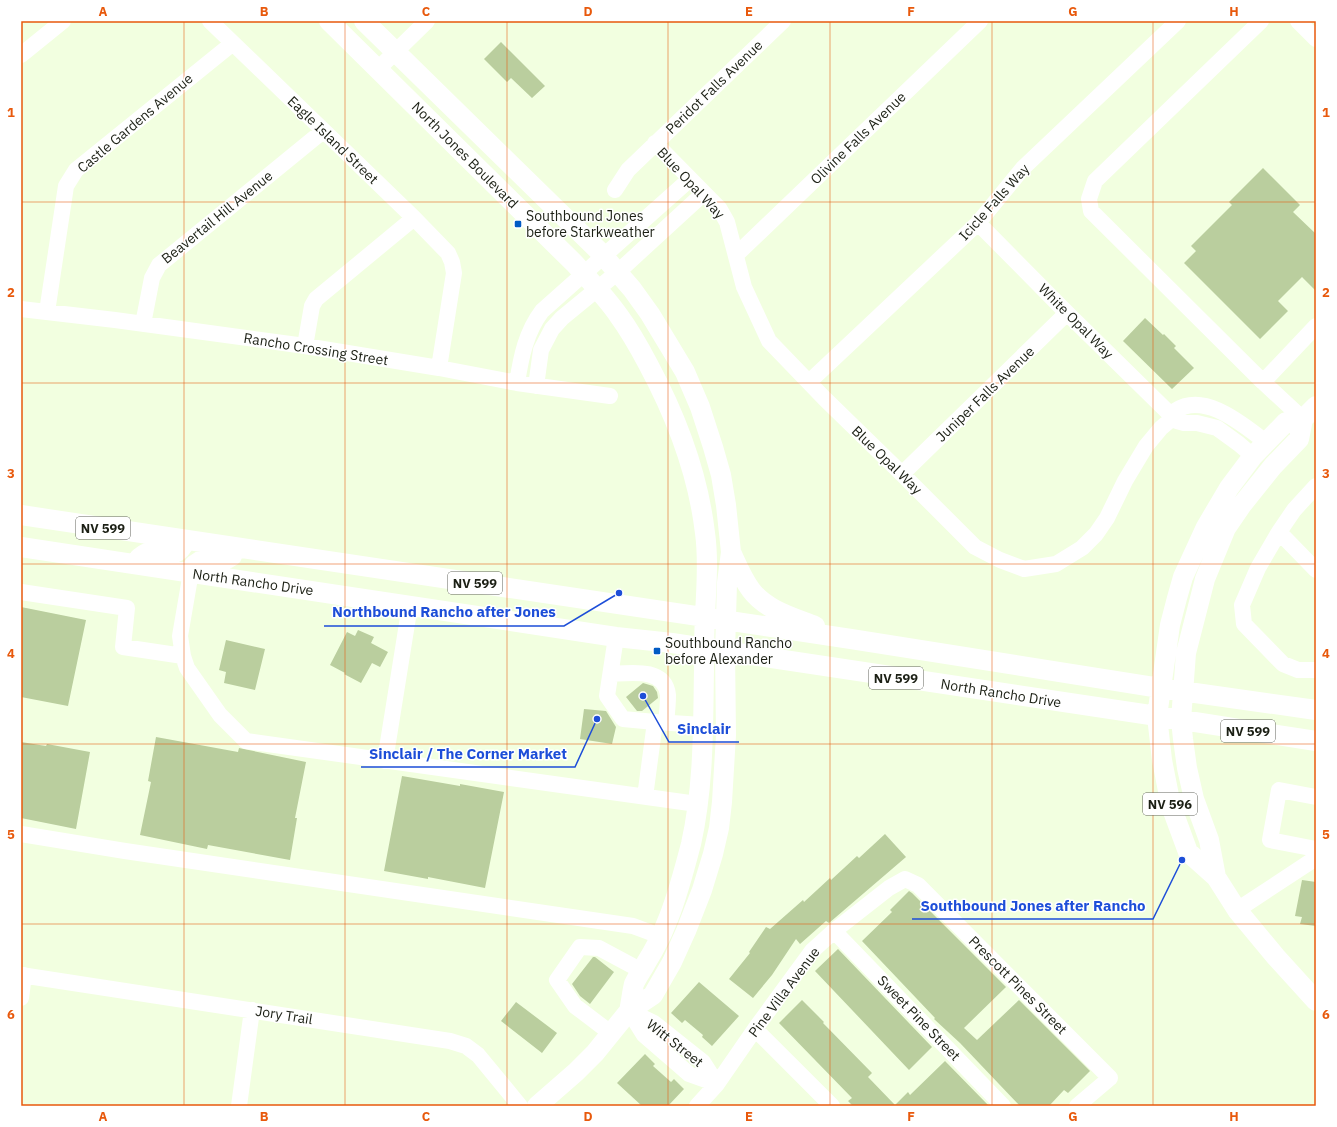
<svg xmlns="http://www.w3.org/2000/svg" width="1337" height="1127" font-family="'IBM Plex Sans',sans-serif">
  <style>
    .building { fill: #bace9e }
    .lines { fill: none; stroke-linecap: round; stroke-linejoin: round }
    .minor { stroke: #fff; stroke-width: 16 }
    .major { stroke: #fff; stroke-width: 20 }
    .grid { fill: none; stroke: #e8590c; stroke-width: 1; stroke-opacity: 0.55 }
    .poi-dot { fill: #015bc4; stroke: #fff; stroke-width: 1.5 }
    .labels { text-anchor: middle; stroke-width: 3; stroke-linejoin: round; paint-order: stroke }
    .shield { fill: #fff; stroke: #60635b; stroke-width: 1 }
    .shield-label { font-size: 13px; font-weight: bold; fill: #1c2015 }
    .street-label { font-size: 14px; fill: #1c2015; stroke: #fff }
    .poi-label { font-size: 14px; fill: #1c2015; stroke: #fff; text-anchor: start }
    .leader { fill: none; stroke: #1d4ed8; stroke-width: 1.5 }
    .callout-dot { fill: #1d4ed8; stroke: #fff; stroke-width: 1.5 }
    .callout-label { font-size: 15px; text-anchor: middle; font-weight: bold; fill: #1d4ed8; stroke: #fff; stroke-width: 3; stroke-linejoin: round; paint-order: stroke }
    .neatline { fill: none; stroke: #e8590c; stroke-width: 1.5 }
    .grid-label { font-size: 13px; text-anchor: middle; font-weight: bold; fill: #e8590c }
  </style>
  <rect width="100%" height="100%" fill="#f2ffe0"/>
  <!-- building -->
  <path class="building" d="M501,42L545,86L532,98L511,78L507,82L484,59Z
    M1263,168L1300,205L1293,212L1316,234V291L1302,277L1278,301L1288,311L1260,339L1184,263L1196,251L1191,246L1232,205L1229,202Z
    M1145,318L1163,335L1164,334L1176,346L1174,348L1194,368L1172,389L1123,341Z
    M21,607L86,620L68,706L21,697Z
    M358,630L374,637L371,643L388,652L380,667L372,663L361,683L344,674L345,673L330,665L347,632L355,636Z
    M226,640L265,649L255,690L224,683L226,672L219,670Z
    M643,683L653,686L657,692L658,698L642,711H637L626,697Z
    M584,709L606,711L616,727L612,744L580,739Z
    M156,737L238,752L239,748L306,762L295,818H297L290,860L208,845L207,849L140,835L151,782L148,781Z
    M21,742L46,746L47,744L90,752L76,829L21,818Z
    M402,776L460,786V784L504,792L485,888L428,877V879L384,871Z
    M885,834L906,857L829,923L826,921L800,944L796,939L772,975L753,998L729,979L750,953L749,952L766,927L770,929L803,900L804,902L830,878L831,880L857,856L859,858Z
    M1302,880L1316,882V926L1300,924L1302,917L1295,916Z
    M909,891L912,893L1006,987L964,1028L977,1040L1019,1000L1090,1071L1068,1093L1064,1090L1049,1106H1020L960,1043L934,1019L935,1018L862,941L892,912L890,910Z
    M838,949L932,1047L909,1070L815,971Z
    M593,957H595L614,972L590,1004L580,996L572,984Z
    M699,982L739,1016L712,1046L702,1037L703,1035L685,1020L682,1023L671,1013Z
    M802,1000L824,1022L823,1023L872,1073L868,1077L895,1105L908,1092L910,1095L945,1061L989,1106H853L848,1101L852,1098L779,1023Z
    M516,1002L557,1033L542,1053L501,1021Z
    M645,1054L655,1064L653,1066L671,1082L674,1079L684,1089L668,1106H642L617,1083Z"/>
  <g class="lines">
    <!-- minor -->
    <path class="minor" d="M210,21L414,218L448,253L452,262L454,273L439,368
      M1261,21L1095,181L1089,199L1091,211L1263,382
      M1298,21L1316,39
      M21,55L63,21
      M378,69L427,21
      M655,143L719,208L727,222L744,287L769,341L824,398L902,474L975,547L1000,560L1024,569L1056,564L1082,548L1096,534L1107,518L1125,481L1146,446L1161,428L1174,417L1175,411C1205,391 1243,425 1266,442
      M615,190L628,170L783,21
      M978,223L1067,313L1177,421L1184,423H1197L1217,428L1239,444L1253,456
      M736,255L980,21
      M21,309L115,320L305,346L439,368L517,383L610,396
      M47,312L66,186L76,170L233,43
      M143,324L152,278L159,265L323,131
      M305,346L312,306L316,299L414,218
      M809,382L978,223L1023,168L1178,21
      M517,383C521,357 526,332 542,311L690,179
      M536,386L541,350L552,329L562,318L618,272L704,193
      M1303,419L1263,382L1316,326
      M902,474L1067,313
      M1316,486L1294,510L1279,532L1316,570
      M1279,532L1258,568L1242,605L1244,624L1283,664L1298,670H1316
      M191,572L180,636L183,656L187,668L220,715L246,741L697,804
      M21,592L127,608L123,647L183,656
      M616,637L607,696L623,719L655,722
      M611,674C630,673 665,667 668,695C668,704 667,714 666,723
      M385,761L410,605
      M645,797L655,722L703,725
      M1316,797L1279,790L1270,840L1316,849
      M21,834L125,851L633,926L660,936
      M1237,910L1316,858
      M834,931L1003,1106
      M21,975L450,1041L466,1046L478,1055L520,1106
      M21,998L24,975
      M629,1011L644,1035L681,1067L689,1074L717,1084
      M629,1011L654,1023L703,1062L717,1084
      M755,1029L832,1106
      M612,1034L575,1006L557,980L580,947L599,948L642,971
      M239,1106L252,1010
      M697,1106L717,1084L755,1029L812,951L834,931L889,888L905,879L918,885L1110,1078L1077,1106"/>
    <!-- major -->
    <path class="major" d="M329,21L575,264C590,281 606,297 619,316C630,331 639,347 648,364C676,416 698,473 705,533C709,561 706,589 705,617C704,634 704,651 704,669C703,727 704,786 691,844C684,870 677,899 666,924C661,937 654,950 646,963C643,969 637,977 634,984C632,992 631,1002 629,1011
      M364,21L600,252L632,289L650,314L685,372L700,407L713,447L721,475L726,505L731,552L727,583L725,652L726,735L722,802L719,828L713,854L702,890L686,931L672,962L653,995L629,1011L595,1053L576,1072L537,1106
      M1303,419L1286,422L1253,456L1229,488L1206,527L1183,577L1177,598L1170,625L1157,716L1162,760L1171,806L1188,852L1216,877L1237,910L1276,957L1316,1001
      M21,515L851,639L1160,688L1316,710
      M21,547L616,637L672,643L1157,716L1316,741
      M731,552C737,565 742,578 751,590C766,610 792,617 815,626
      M139,558C142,556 145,553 148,553C162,551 177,562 185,541
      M191,572L194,565L203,559L209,557L227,559L232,556
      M1216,877L1209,840L1194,799L1187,768L1183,739L1181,720L1186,653L1205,579L1226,528L1241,506L1273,466L1299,439L1303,419L1316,406"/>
  </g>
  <!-- grid -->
  <path class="grid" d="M184,21V1106M345,21V1106M507,21V1106M668,21V1106M830,21V1106M992,21V1106M1153,21V1106M21,202H1316M21,383H1316M21,564H1316M21,744H1316M21,924H1316"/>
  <!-- markers -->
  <g class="poi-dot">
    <rect x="514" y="220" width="8" height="8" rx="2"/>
    <rect x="653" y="647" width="8" height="8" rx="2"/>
  </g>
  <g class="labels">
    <!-- shield labels -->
    <g class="shield">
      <rect x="76" y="517" width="54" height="22" rx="3"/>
      <rect x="448" y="572" width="54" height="22" rx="3"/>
      <rect x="869" y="667" width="54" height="22" rx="3"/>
      <rect x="1221" y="720" width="54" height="22" rx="3"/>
      <rect x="1143" y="793" width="54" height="22" rx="3"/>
    </g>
    <g class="shield-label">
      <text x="103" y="533">NV 599</text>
      <text x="475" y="588">NV 599</text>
      <text x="896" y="683">NV 599</text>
      <text x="1248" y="736">NV 599</text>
      <text x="1170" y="809">NV 596</text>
    </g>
    <!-- street labels -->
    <g class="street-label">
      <text transform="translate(714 87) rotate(-44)" y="5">Peridot Falls Avenue</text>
      <text transform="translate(135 123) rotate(-40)" y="5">Castle Gardens Avenue</text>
      <text transform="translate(858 138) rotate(-44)" y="5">Olivine Falls Avenue</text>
      <text transform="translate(333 140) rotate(44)" y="5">Eagle Island Street</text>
      <text transform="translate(465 155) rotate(45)" y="5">North Jones Boulevard</text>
      <text transform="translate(691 183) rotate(47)" y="5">Blue Opal Way</text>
      <text transform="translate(994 202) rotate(-48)" y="5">Icicle Falls Way</text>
      <text transform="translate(217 217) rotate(-39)" y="5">Beavertail Hill Avenue</text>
      <text transform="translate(1076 321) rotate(45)" y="5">White Opal Way</text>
      <text transform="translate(316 349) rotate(9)" y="5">Rancho Crossing Street</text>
      <text transform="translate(985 394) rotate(-44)" y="5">Juniper Falls Avenue</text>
      <text transform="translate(887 460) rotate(44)" y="5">Blue Opal Way</text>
      <text transform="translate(253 582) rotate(8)" y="5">North Rancho Drive</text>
      <text transform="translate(1001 693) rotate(9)" y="5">North Rancho Drive</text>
      <text transform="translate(1018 985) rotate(45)" y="5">Prescott Pines Street</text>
      <text transform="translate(784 992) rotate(-53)" y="5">Pine Villa Avenue</text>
      <text transform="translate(284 1015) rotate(9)" y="5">Jory Trail</text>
      <text transform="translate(919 1018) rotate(46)" y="5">Sweet Pine Street</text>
      <text transform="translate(675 1043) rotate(38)" y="5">Witt Street</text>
    </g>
    <!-- poi labels -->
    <g class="poi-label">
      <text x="526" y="221">Southbound Jones<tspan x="526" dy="16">before Starkweather</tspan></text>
      <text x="665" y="648">Southbound Rancho<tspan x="665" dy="16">before Alexander</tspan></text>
    </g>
  </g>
  <!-- callouts -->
  <path class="leader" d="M619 593L564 626H324M643 696L669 742H739M597 719L575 767H361M1182 860L1153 919H912"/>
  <g class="callout-dot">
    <circle cx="619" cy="593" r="4"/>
    <circle cx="643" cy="696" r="4"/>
    <circle cx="597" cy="719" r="4"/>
    <circle cx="1182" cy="860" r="4"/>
  </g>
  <g class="callout-label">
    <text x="444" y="617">Northbound Rancho after Jones</text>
    <text x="704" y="734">Sinclair</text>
    <text x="468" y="759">Sinclair / The Corner Market</text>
    <text x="1033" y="911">Southbound Jones after Rancho</text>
  </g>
  <!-- border -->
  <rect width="1337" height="1127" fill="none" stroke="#ffffff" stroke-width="44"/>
  <rect x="22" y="22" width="1293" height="1083" class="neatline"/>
  <g class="grid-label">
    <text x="103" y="16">A</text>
    <text x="264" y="16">B</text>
    <text x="426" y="16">C</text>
    <text x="588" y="16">D</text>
    <text x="749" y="16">E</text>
    <text x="911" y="16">F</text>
    <text x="1073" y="16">G</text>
    <text x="1234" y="16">H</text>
    <text x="11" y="117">1</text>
    <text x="1326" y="117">1</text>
    <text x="11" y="297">2</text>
    <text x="1326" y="297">2</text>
    <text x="11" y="478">3</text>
    <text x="1326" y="478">3</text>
    <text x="11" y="658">4</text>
    <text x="1326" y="658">4</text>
    <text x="11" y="839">5</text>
    <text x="1326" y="839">5</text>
    <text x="11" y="1019">6</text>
    <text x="1326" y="1019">6</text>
    <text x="103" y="1121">A</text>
    <text x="264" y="1121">B</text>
    <text x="426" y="1121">C</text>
    <text x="588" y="1121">D</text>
    <text x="749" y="1121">E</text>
    <text x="911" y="1121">F</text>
    <text x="1073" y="1121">G</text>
    <text x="1234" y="1121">H</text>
  </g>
</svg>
